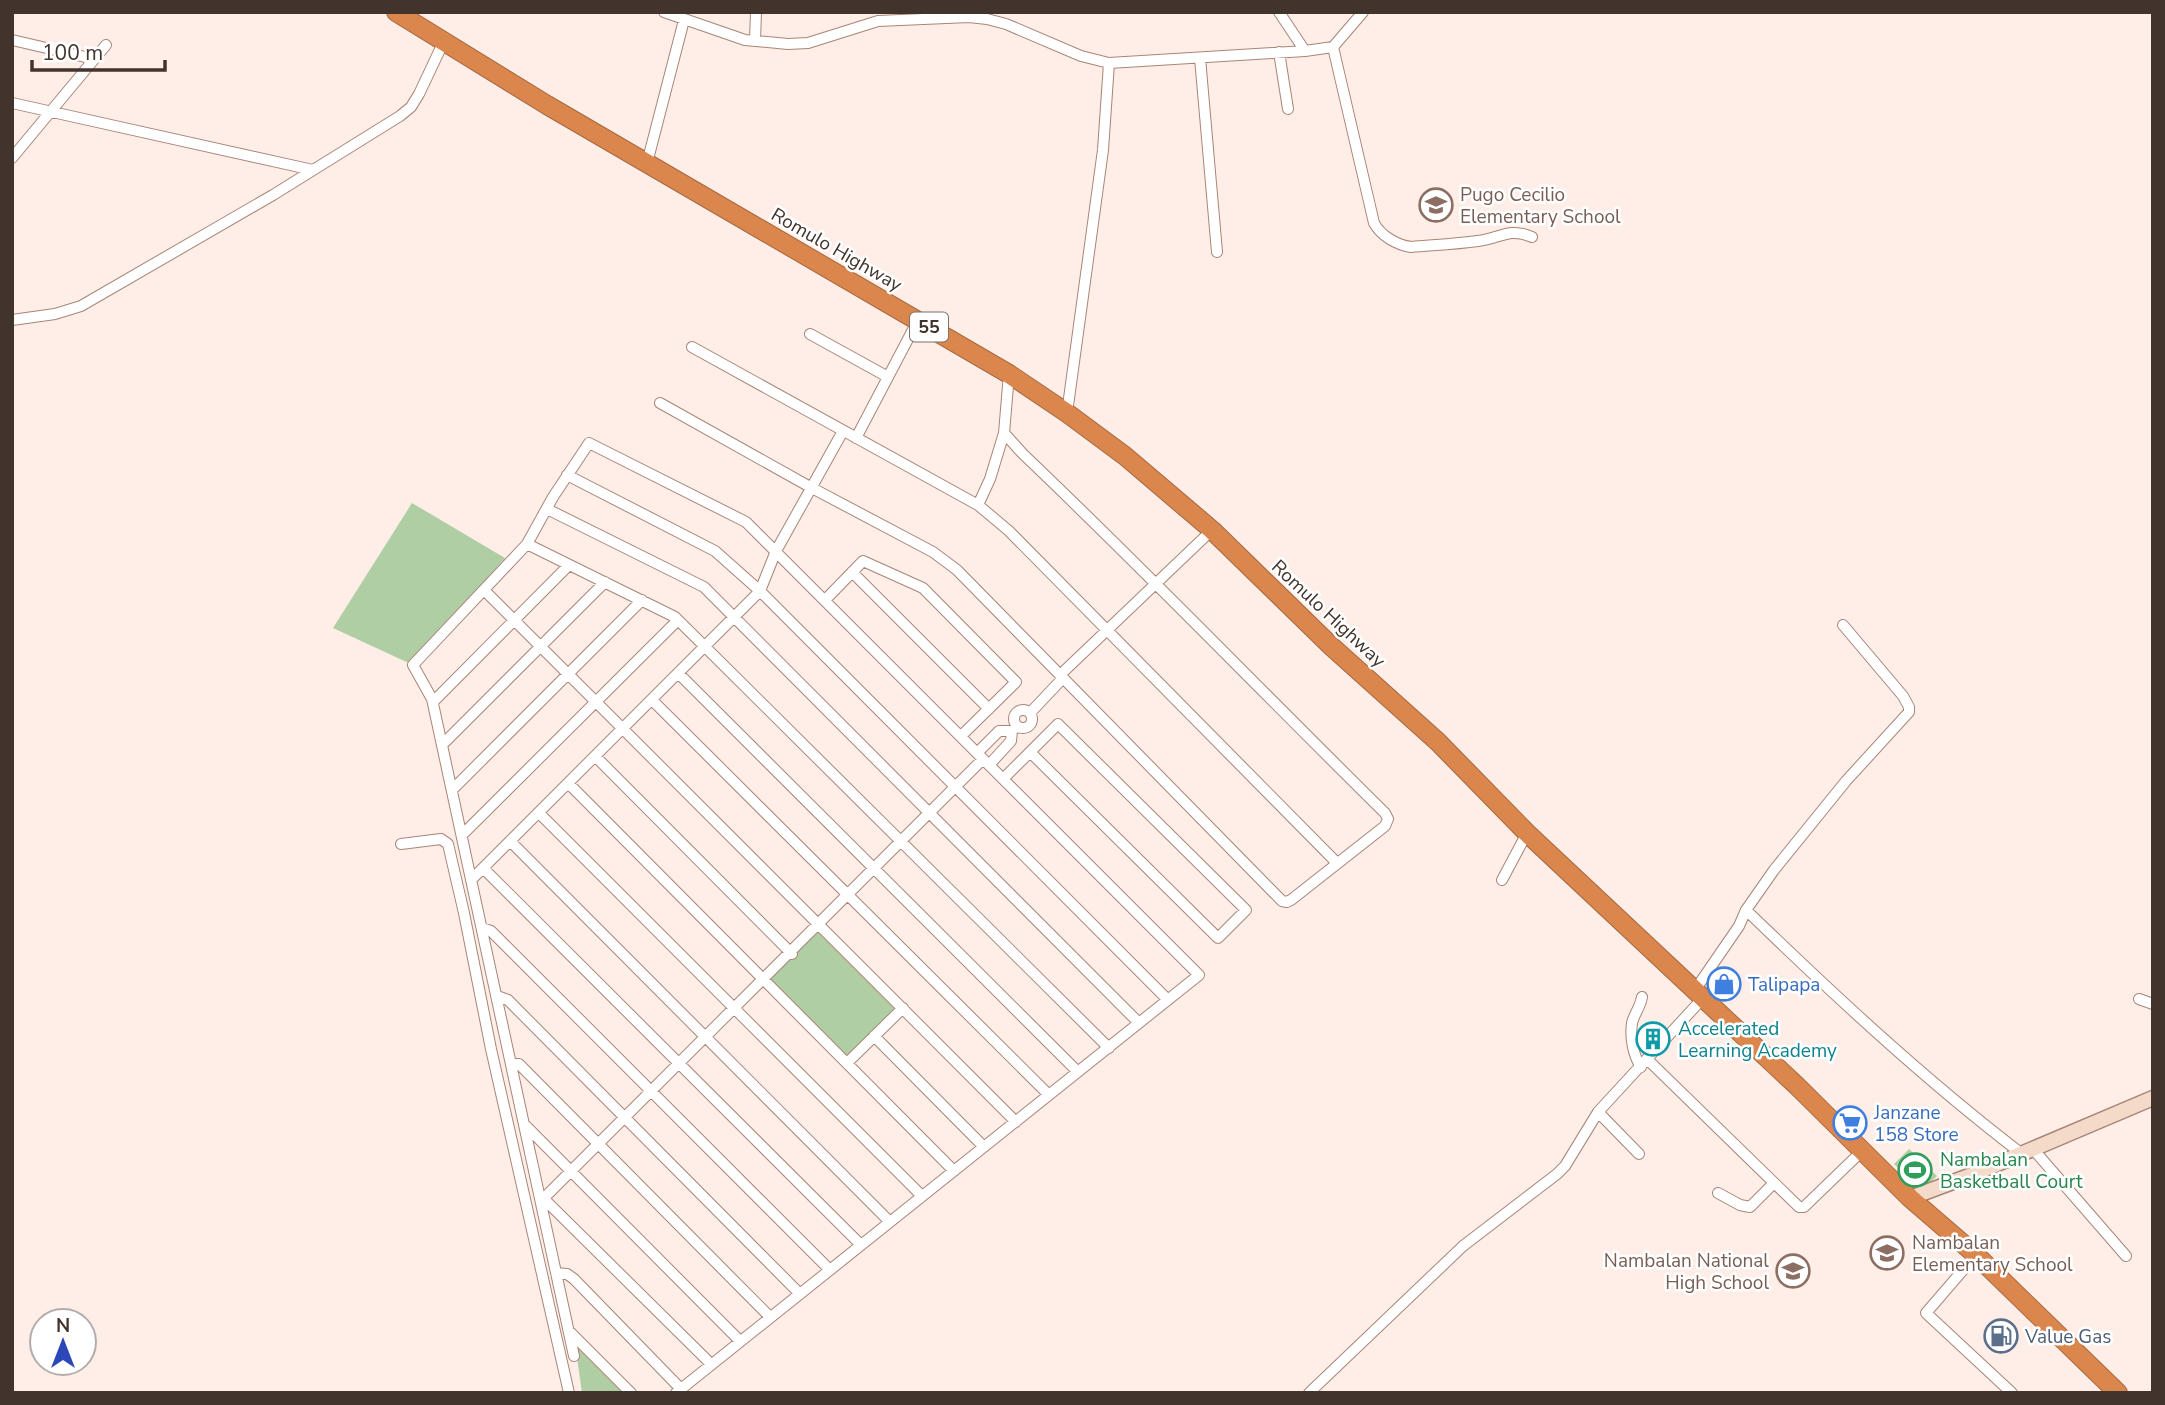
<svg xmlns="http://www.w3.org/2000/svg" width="2165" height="1405" font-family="'Nunito Sans',sans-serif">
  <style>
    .green { fill: #b0cea4 }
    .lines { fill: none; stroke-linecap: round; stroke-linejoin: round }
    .street-casing { stroke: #a88577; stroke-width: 12 }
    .secondary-casing { stroke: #a88577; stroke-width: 17 }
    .highway-casing { stroke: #a56941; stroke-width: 20 }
    .street { stroke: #fff; stroke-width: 10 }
    .secondary { stroke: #f4dbc9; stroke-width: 14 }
    .highway { stroke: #da864c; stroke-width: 18 }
    .labels { text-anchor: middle; stroke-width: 5; stroke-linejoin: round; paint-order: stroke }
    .shield { fill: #fff; stroke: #7b706c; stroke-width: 2 }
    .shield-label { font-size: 18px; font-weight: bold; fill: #42332d }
    .education-label { font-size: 19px; fill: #785e54; stroke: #fff; text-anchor: start }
    .street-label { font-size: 19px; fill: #42332d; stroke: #fff }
    .shop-label { font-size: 19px; fill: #366cbe; stroke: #fff; text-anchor: start }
    .culture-label { font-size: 19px; fill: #0d838f; stroke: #fff; text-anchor: start }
    .leisure-label { font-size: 19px; fill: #27864d; stroke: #fff; text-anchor: start }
    .service-label { font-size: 19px; fill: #4e5e75; stroke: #fff; text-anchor: start }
  </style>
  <rect width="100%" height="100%" fill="#feeee7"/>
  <!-- green -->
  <path class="green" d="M412,503L505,558L413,665L333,628Z
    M817,930L898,1009L847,1059L768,979Z
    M1909,1149L1937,1176L1921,1191L1894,1164Z
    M575,1344L624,1393H582Z"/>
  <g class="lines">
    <defs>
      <path id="street" d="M664,12L745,40L788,44L808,43L878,21L969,17L987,19L1006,24L1081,56L1109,63L1305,51L1279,12
        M12,40L94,59
        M755,41L756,12
        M1333,47L1374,223C1381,236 1397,245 1411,247C1434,245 1456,244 1478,241C1501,238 1509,227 1532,237
        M1305,51L1333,47L1363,12
        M1279,52L1288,109
        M1200,58L1217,252
        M12,103L313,170
        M12,158L106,45
        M647,163L684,20
        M12,320L55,314L81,306L273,195L400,116L411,107L419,94L444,41
        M810,334L888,377
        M692,347L978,505L1009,531L1337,863
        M660,403L812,488L933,552L957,570L1282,901L1287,902L1291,900L1385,826L1388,819L1385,813C1264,694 1146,571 1023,454L1004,433L990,479L978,505
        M1067,413L1103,150L1109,63
        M1004,433L1009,374
        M856,438L918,320
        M567,475L715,551L760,591L1168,1000
        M547,509L704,587L1139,1023
        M527,544L675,617L1109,1048
        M852,572L989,709
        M484,590L1016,1122
        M825,600L863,561L923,588L1016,682L961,736
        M678,673L1078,1072
        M1060,675L1212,530
        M652,700L1049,1095
        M433,702L569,565
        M1014 719a9 9 0 1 1 18 0a9 9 0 1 1-18 0Z
        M1030,713L1063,678
        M442,745L605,582
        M977,753L999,731H1012
        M595,756L792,954
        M989,765L1011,741L1012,731L1017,726
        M1003,779L1058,724L1246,910L1218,938L1030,752
        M568,783L954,1171
        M452,790L642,600
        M539,813L922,1196
        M462,835L678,620
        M510,841L890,1222
        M401,844L441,839L448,844L464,913L491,1049L569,1393
        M483,868L861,1245
        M471,880L760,591L776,551L843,431
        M1502,880L1527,833
        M1746,910C1834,995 1924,1079 2022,1154
        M482,928L491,931L830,1270
        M1695,990L1739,926L1746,910L1774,870L1846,781L1909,712V707L1903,696L1843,625
        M497,996L508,1000L800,1294
        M2139,999L2153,1004
        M874,1036L984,1147
        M1648,1060L1799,1207H1804L1862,1151
        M847,1063L903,1008
        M511,1064H519L770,1317
        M1641,1067C1633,1055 1630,1038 1632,1023C1634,1014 1640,1008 1642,997
        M1598,1112L1639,1154
        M524,1124L740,1341
        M2033,1149L2126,1256
        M1718,1193L1740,1205L1750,1207L1774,1183
        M540,1195L711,1364
        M541,1201L983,759
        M1976,1255L1926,1313L2012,1393
        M556,1273L567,1274L574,1279L681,1389
        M569,1331L631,1393
        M574,1356L432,699L413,665L527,544L553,497L589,443L746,522L1199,975L676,1393
        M1309,1393L1463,1246L1557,1174L1565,1166L1598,1112L1703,998"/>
      <path id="secondary" d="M1910,1198L1969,1176L2153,1098"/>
      <path id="highway" d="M396,12L547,105L1009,374L1067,413L1125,456L1212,530L1331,646L1438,742L1527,833L1797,1086L1910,1198L1976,1255L2118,1393"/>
    </defs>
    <!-- street casing -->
    <use href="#street" class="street-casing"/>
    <!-- secondary casing -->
    <use href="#secondary" class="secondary-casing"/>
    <!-- highway casing -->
    <use href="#highway" class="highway-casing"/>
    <!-- street -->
    <use href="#street" class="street"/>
    <!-- secondary -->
    <use href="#secondary" class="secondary"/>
    <!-- highway -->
    <use href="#highway" class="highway"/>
  </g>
  <!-- icons -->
  <defs>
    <symbol id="school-ring" viewBox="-11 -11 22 22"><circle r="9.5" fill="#fff" stroke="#8d6e63" stroke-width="1.5"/><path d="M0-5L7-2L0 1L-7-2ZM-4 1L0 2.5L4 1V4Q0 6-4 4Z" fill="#8d6e63"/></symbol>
    <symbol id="shop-ring" viewBox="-11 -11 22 22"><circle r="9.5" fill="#fff" stroke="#3f7fe0" stroke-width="1.5"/><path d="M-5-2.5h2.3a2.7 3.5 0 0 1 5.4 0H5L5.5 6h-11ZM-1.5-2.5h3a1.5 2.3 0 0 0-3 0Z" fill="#3f7fe0"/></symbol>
    <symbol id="building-ring" viewBox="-11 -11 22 22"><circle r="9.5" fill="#fff" stroke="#0f9aa8" stroke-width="1.5"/><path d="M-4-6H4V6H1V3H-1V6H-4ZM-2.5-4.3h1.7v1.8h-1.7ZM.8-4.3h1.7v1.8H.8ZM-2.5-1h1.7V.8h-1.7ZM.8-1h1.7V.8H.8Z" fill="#0f9aa8"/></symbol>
    <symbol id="supermarket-ring" viewBox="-11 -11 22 22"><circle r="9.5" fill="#fff" stroke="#3f7fe0" stroke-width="1.5"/><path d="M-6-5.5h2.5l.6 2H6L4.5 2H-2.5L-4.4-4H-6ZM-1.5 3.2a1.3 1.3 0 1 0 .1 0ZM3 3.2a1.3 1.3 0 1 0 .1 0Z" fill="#3f7fe0"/></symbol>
    <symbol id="stadium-ring" viewBox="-11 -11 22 22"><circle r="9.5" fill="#fff" stroke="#2e9e5b" stroke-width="1.5"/><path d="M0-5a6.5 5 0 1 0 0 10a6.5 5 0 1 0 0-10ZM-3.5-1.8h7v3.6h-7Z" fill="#2e9e5b"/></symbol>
    <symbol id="fuel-ring" viewBox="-11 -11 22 22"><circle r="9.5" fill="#fff" stroke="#5c6f8a" stroke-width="1.5"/><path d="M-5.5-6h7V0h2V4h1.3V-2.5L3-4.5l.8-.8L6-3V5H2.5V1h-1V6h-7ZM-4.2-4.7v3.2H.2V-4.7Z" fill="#5c6f8a"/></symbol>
  </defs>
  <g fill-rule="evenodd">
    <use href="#school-ring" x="1417" y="186" width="38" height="38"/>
    <use href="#shop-ring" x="1705" y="965" width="38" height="38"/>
    <use href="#building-ring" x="1634" y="1020" width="38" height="38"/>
    <use href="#supermarket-ring" x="1831" y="1104" width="38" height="38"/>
    <use href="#stadium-ring" x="1896" y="1151" width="38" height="38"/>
    <use href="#school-ring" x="1868" y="1234" width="38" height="38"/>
    <use href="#school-ring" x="1774" y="1252" width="38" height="38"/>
    <use href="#fuel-ring" x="1982" y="1317" width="38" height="38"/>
  </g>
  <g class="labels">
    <!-- shield labels -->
    <rect class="shield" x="910" y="312.5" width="38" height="29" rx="5"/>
    <g class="shield-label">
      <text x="929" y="333">55</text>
    </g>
    <!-- education labels -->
    <g class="education-label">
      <text x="1460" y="201">Pugo Cecilio<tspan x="1460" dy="22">Elementary School</tspan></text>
      <text x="1912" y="1249">Nambalan<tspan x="1912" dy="22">Elementary School</tspan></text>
      <text x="1769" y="1267" text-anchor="end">Nambalan National<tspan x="1769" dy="22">High School</tspan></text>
    </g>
    <!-- street labels -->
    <g class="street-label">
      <text transform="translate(837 249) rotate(30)" y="7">Romulo Highway</text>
      <text transform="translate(1329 613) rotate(43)" y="7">Romulo Highway</text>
    </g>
    <!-- shop labels -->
    <g class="shop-label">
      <text x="1748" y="991">Talipapa</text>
      <text x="1874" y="1119">Janzane<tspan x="1874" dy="22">158 Store</tspan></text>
    </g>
    <!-- culture labels -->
    <g class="culture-label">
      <text x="1678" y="1035">Accelerated<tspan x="1678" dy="22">Learning Academy</tspan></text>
    </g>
    <!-- leisure labels -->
    <g class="leisure-label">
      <text x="1940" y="1166">Nambalan<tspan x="1940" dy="22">Basketball Court</tspan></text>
    </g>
    <!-- service labels -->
    <g class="service-label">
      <text x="2025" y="1343">Value Gas</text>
    </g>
  </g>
  <!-- border -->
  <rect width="2165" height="1405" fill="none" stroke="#42332d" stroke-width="28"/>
  <!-- north arrow -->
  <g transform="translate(63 1342)"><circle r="33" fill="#ffffff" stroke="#b3adab" stroke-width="2"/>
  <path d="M0-5L12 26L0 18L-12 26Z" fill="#2c47b8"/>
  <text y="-10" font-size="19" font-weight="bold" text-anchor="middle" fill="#42332d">N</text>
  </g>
  <!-- scale -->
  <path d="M32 60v10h133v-10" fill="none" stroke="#42332d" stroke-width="3.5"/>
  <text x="42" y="60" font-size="21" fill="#42332d" stroke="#ffffff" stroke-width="5" paint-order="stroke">100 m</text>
</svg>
